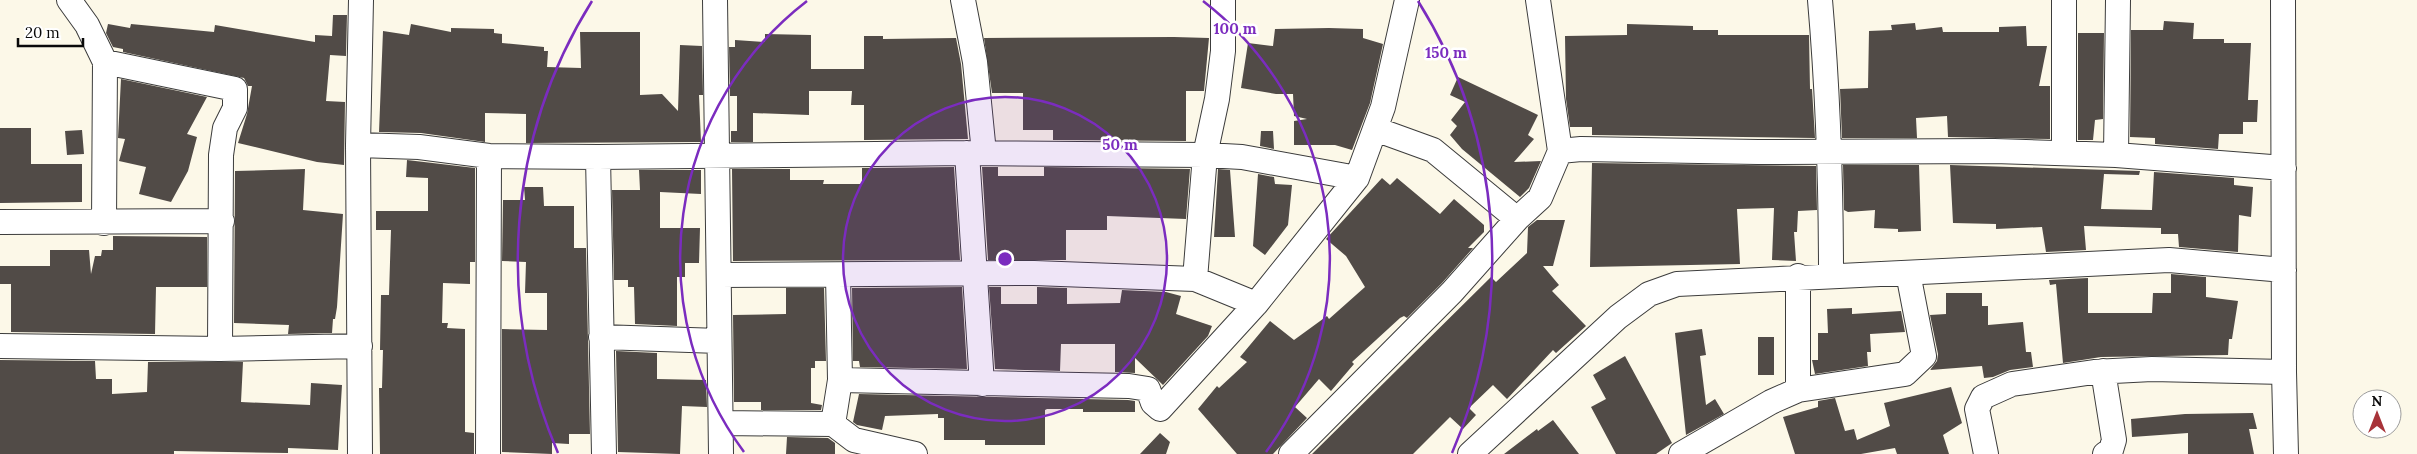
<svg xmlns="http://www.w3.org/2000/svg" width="2417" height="454" font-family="Lora,serif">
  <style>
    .building { fill: #514b47 }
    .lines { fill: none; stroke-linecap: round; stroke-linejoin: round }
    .minor-casing { stroke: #3c3c3c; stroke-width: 26 }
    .minor { stroke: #fff; stroke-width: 24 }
    .ring { fill: none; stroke: #7b2cbf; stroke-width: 2.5 }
    .centre { fill: #7b2cbf; stroke: #fff; stroke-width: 2.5 }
    .ring-label { font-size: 15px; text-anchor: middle; font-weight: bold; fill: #7b2cbf; stroke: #fff; stroke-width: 5; stroke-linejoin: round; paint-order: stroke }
  </style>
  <rect width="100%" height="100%" fill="#fcf8e8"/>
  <!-- building -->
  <path class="building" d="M333,15H347L346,56L330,55L326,101L345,102L344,165L317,162L238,143L247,114L252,86H248L244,78L123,52V49L113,47L106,33L108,24L130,28L131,24L214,32L215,25L315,42V35L332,36Z
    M2164,21L2194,23L2193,39H2224V43H2251L2248,100H2258L2257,122H2243V134H2219L2218,149L2155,144V138L2130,137L2131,30H2163Z
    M1915,23L1916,30L1942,27L1943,32H1999V27L2026,26L2027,46H2047L2039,86H2050V139L1948,137L1947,116L1916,118L1917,138H1842L1840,89L1868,88L1869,31L1892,30L1891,25Z
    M411,24L451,32V28L494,29V33L502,34V43L544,47V51H548L547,67L581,68L580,32H640V95L662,94L678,111L680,45L702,46L703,95H699L701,142L526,143V114L485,113V142L421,133L379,132L383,31L409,35Z
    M1627,24L1693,26V30H1718V35H1809L1810,89H1812L1815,138L1592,135V127H1570L1566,99L1565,36L1627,35Z
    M1329,28L1363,29V38L1383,44L1370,103L1352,150L1335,145H1294V121L1307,119L1294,116L1293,94H1276L1241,88L1248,43L1273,46L1275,29Z
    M2078,33H2104L2103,119L2095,120L2093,140H2078Z
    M765,34L811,35V69H864V36H883V39L956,38L961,64L968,139L864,140V105H851L852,91H809V115L753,113V142H731V131H737V96H730L729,47H735V40L765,42Z
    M1174,37L1209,38L1204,91H1186V141L1053,140V130H1023V93H992L984,38Z
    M1458,77L1538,115L1528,135L1534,139L1514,162L1541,161L1529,188L1520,197L1462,149L1450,135L1457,126L1451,120L1465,102L1450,95Z
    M121,79L207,97L187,134L197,137L188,171L171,202L139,194L146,167L119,161L125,139L118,138Z
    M0,128H31V164H82V202L0,203Z
    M82,130L84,154L67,155L65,131Z
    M1261,131H1273L1274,149L1260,146Z
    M407,160L475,168V262H470V284L443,283L442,323H448L447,328L465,329V432L474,433V454H380L379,388H382L383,350H380L381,295H389L391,230H376V211H428V178L406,177Z
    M1592,163L1816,166L1817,210L1798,211L1797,232H1794L1796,261L1772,260L1774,208L1737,209L1740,264L1590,267Z
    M1843,165H1919L1921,231L1898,232V229L1874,228L1875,210L1848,212L1844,210Z
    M1950,165L2140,171L2139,175L2104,174L2101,209L2152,210L2154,172L2234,178V185L2253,187L2251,217L2239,215L2238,252L2179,247L2178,234H2161V228L2084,226L2086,250L2046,252L2042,227L1996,229V224L1953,223Z
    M954,167L960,260L733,261L732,169H790V180H824L823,184H862V168Z
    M982,167H998V176H1044V167L1190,169L1186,219L1107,216V230H1066V260H988Z
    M305,169L303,210L343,214L337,307L335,319H333L332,333L288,334L289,325L234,323L235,171Z
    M1218,169L1230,170L1235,237H1214Z
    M639,170H701V194L660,192V228H700L699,263H685V277H677V326L635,324L634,287H628V280H614L612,190H640Z
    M1258,174L1274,177L1275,184L1292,185L1288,225L1265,255L1253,246Z
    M1382,178L1390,185L1397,178L1440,214L1454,199L1484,225V232L1468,248H1473L1442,283L1407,318L1404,316L1400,318L1352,362L1354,364L1331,391L1319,379L1295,407L1307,418L1273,454H1237L1198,409L1217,386L1219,388L1247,362L1240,357L1270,321L1294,340L1327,316L1329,319L1365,287L1346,256L1326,239Z
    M524,187H543L544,206H574V248H586L590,434H569V444L552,443V454L502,452V329L547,330V293H525L526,262L502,261L503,200H525Z
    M1537,220H1565L1553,266H1543L1559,285L1552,291L1586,326L1556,353L1553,350L1507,399L1493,385L1469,408L1476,415L1463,429L1450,417L1413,454H1312L1491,277L1496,282L1527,253L1528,227Z
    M113,236L207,237V287H156L155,334L11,332V284H0V266H50V250H89L91,274L95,256H101L102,250H113Z
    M2171,274L2206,277V297L2238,301L2232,339H2229L2228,355L2101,357L2063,363L2056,284L2050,285L2049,280L2088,278V313H2152L2153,293H2171Z
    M962,287L967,369L860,367L859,361H853L852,288Z
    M989,287H1001V304H1037V287L1067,288V304L1120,303L1122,290L1166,292L1181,296L1176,314L1212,326L1208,336L1163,385L1135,358V373L1115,372V344H1061L1060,371L995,369Z
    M786,288H824L826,361H815V368H811V403L822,405L821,410H761V402H734L733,315L786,314Z
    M1946,293H1982V306H1988V325L2023,322L2026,352H2031L2033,367L2010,370L1993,377L1984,378L1982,366L1930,370L1937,361L1938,354L1930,315L1946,314Z
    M1852,308V314L1901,311L1905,332L1870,334L1871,352H1867L1868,366L1815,374L1812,360H1818V333H1828L1827,309Z
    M1702,329L1706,355L1700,356L1706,405L1715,399L1724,414L1686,435L1675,333Z
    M1758,337H1774V375H1758Z
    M616,351L657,353V379L706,380L707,407L682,406L680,454L618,452Z
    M1625,356L1672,443L1656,454H1616L1591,407L1606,399L1593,375Z
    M0,360L95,361L96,379H112V394L147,392L148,362H243L241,402L310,405L311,383L342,385L338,450L288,448V453L174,451V454H0Z
    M1951,387L1962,423L1943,435L1949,454H1897L1895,448L1861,454H1795L1783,417L1818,407V401L1835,398L1845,431L1854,429L1857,440L1890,426L1884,403Z
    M859,394L1128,400L1135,401V412H1083V409H1047L1045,410V445H985V440H944V418H938V414L885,416L882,430L857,425L853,422Z
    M2253,413L2257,429H2249L2254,454H2188V433L2132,437L2131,419L2185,414Z
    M1553,420L1579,454H1504L1537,429L1538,431Z
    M1160,433L1170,442L1166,454H1140Z
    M787,437L828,438L835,443V454H786Z"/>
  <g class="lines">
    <defs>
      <path id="minor" d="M69,0L87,25L105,62L235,89V108L225,128L221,155L220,349
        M715,0L721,454
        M963,0L975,62L984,153
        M1538,0L1560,151
        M1820,0C1828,92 1831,182 1831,275
        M2064,0V153
        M2283,0L2284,372L2286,454
        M1375,129L1433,150L1517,219
        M358,145L419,147L489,156L598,157L967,153L1205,155L1242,157L1357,178
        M967,153L982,384
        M2116,155L2118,0
        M598,157L604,454
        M0,222L222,221
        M104,223L105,62
        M719,275L1034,273L1195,279L1256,304
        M1195,279L1205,155L1217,99L1223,51V0
        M601,337L719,341
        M0,346L220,349L360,346
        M2103,371L2114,440L2111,450L2105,454
        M840,380L1129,386L1148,389L1153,403L1160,409L1256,304L1357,178L1383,107L1407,0
        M1798,390L1905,374L1924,356L1908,273
        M721,423L833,424L854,440L915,454
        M833,424L840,380L838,275
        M360,454L358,145L361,0
        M488,454L489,156
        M1291,454L1452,292L1517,219L1540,198L1560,151L1581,149L1758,152L1994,151L2116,155L2284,168
        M1470,454L1618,317L1649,294L1677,284L2169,260L2284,270
        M1681,454L1771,402L1798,390V276
        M1986,454L1977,409L1983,397L2012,384L2094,372L2152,369L2284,372"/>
    </defs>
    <!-- minor casing -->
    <use href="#minor" class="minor-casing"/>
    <!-- minor -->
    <use href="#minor" class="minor"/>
  </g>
  <!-- distance rings -->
  <circle cx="1005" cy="259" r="162" fill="#7b2cbf" fill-opacity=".12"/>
  <g class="ring">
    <circle cx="1005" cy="259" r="162"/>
    <path d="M744 452A325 325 0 0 1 807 1M1203 1A325 325 0 0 1 1266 452"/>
    <path d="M558 453A487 487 0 0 1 592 1M1418 1A487 487 0 0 1 1452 453"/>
  </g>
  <circle cx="1005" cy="259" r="8" class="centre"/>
  <g class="ring-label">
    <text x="1235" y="34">100 m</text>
    <text x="1446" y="58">150 m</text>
    <text x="1120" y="150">50 m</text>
  </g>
  <!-- north arrow -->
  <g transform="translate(2377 414)"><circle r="24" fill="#ffffff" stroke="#9d9d9d"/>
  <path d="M0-4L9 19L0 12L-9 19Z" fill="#a83339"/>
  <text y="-8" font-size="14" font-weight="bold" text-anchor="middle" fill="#090909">N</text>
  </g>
  <!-- scale -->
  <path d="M18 38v8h65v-8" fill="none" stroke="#090909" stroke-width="2.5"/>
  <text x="25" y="38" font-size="15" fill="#090909" stroke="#ffffff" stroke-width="4" paint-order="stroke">20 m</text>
</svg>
